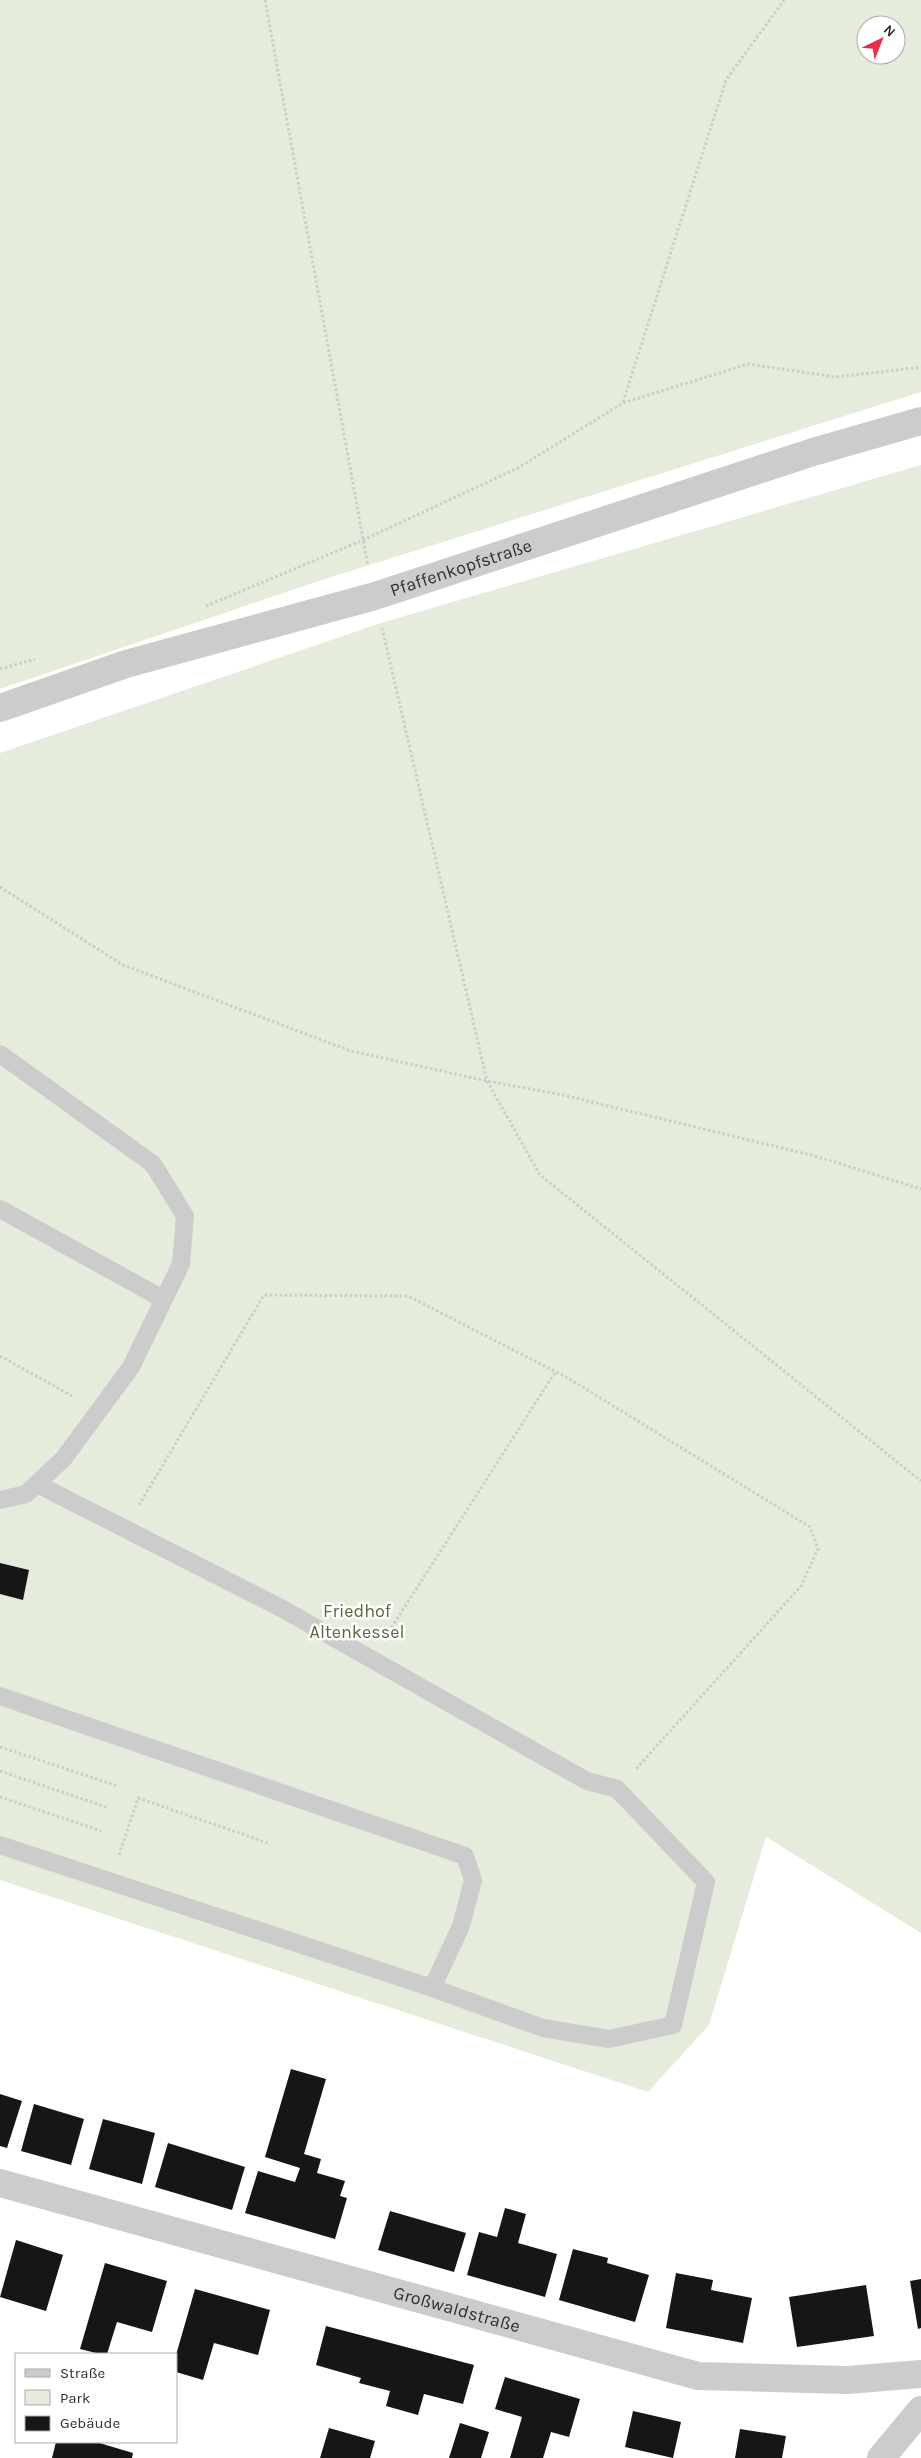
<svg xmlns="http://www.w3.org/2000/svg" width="921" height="2458" font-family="Karla,sans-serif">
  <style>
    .green { fill: #e6ecdc; fill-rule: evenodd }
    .building { fill: #161616 }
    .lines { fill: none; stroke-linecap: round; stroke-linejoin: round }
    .path { stroke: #ccc; stroke-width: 3; stroke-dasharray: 2.5 2.5; stroke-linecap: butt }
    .service { stroke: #ccc; stroke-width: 18 }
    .minor { stroke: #ccc; stroke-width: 28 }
    .tertiary { stroke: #ccc; stroke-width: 28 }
    .labels { text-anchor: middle; stroke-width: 5; stroke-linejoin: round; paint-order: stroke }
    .street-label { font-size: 18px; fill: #2f2f2f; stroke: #fff }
    .park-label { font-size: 18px; fill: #556b3b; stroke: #fff }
  </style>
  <rect width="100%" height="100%" fill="#fff"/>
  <!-- green -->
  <path class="green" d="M0,0H921V392L328,578L0,689ZM866,25H896V55H866Z
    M921,465V1933L766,1837L709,2025L648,2092L0,1880V753L384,622Z"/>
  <!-- building -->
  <path class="building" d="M0,1563L29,1570L23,1600L0,1594Z
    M291,2069L326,2079L304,2154L321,2159L317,2173L345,2181L340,2196L347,2198L335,2239L245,2213L258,2171L295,2182L300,2168L265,2157Z
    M0,2094L22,2101L7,2148L0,2146Z
    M34,2104L84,2119L71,2165L21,2151Z
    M103,2119L155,2133L142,2184L89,2169Z
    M168,2143L245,2167L232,2210L155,2187Z
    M505,2208L526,2214L518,2243L557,2254L545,2297L467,2275L479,2232L497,2237Z
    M390,2211L466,2233L454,2272L378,2250Z
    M16,2240L63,2255L46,2311L0,2297Z
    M573,2249L608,2258L607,2263L649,2275L635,2322L559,2300Z
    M105,2263L167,2281L152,2332L117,2322L107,2354H100L80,2349Z
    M676,2273L713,2280L711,2290L752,2298L743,2343L666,2328Z
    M921,2279V2328L918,2329L910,2281Z
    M866,2285L874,2336L797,2347L789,2297Z
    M195,2289L270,2310L258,2355L214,2343L203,2380L176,2372V2355Z
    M326,2326L474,2365L463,2404L424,2394L418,2415L386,2406L390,2391L359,2383L361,2378L316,2365Z
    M505,2377L580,2399L569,2437L551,2432L543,2458H510L522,2417L495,2409Z
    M633,2411L681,2422L673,2458L625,2447Z
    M460,2423L489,2432L481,2458H449Z
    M329,2428L375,2441L370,2458H320Z
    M740,2429L786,2436L782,2458H735Z
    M56,2442H96L133,2453L132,2458H52Z"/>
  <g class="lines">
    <!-- path -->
    <path class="path" d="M265,0L368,566
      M623,402L726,80L784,0
      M206,606L361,541L518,468L623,403L748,364L836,377L921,367
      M382,628L487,1081L540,1175L921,1481
      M0,669L35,659
      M0,887L123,965L351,1051L487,1081L563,1095L815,1156L921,1189
      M0,1356L74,1397
      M139,1505L264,1295L408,1296L568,1378L810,1527L818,1549L801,1586L635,1770
      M386,1636L556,1371
      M0,1747L118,1786
      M0,1771L106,1807
      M0,1797L101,1831
      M119,1855L138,1798L268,1843"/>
    <!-- service -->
    <path class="service" d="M0,1054L153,1164L185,1216L181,1264L131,1367L64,1458L26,1494L0,1500
      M0,1209L163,1299
      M0,1696L465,1856L473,1880L461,1926L432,1988
      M0,1845L432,1988L543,2028L609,2039L673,2025L706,1882L617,1789L587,1781L281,1608L37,1484"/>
    <!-- minor -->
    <g class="minor">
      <path id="s1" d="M0,2183L698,2376L848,2380L921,2374"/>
      <path d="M881,2458L921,2410"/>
    </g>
    <!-- tertiary -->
    <path class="tertiary" id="s2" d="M0,708L126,664L375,596L813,452L921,421"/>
  </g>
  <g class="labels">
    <!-- street labels -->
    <g class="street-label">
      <text dy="6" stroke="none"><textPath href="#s2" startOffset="482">Pfaffenkopfstraße</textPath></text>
      <text dy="6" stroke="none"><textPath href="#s1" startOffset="474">Großwaldstraße</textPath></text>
    </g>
    <!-- park labels -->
    <g class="park-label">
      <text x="357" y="1617">Friedhof<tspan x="357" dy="21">Altenkessel</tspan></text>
    </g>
  </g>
  <!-- legend -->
  <rect x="15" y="2353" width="162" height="90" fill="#ffffff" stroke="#acacac"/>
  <rect x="25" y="2369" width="25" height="8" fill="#cccccc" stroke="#acacac"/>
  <text x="60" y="2378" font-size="15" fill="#2f2f2f">Straße</text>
  <rect x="25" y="2390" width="25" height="15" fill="#e6ecdc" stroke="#acacac"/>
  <text x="60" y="2403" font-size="15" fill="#2f2f2f">Park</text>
  <rect x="25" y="2416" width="25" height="15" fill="#161616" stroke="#acacac"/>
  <text x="60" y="2428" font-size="15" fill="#2f2f2f">Gebäude</text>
  <!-- north arrow -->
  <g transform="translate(881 40) rotate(43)"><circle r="24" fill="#ffffff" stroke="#acacac"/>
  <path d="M0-4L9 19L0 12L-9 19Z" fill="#e92d49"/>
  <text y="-8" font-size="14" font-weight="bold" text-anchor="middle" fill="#2f2f2f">N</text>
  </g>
</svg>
